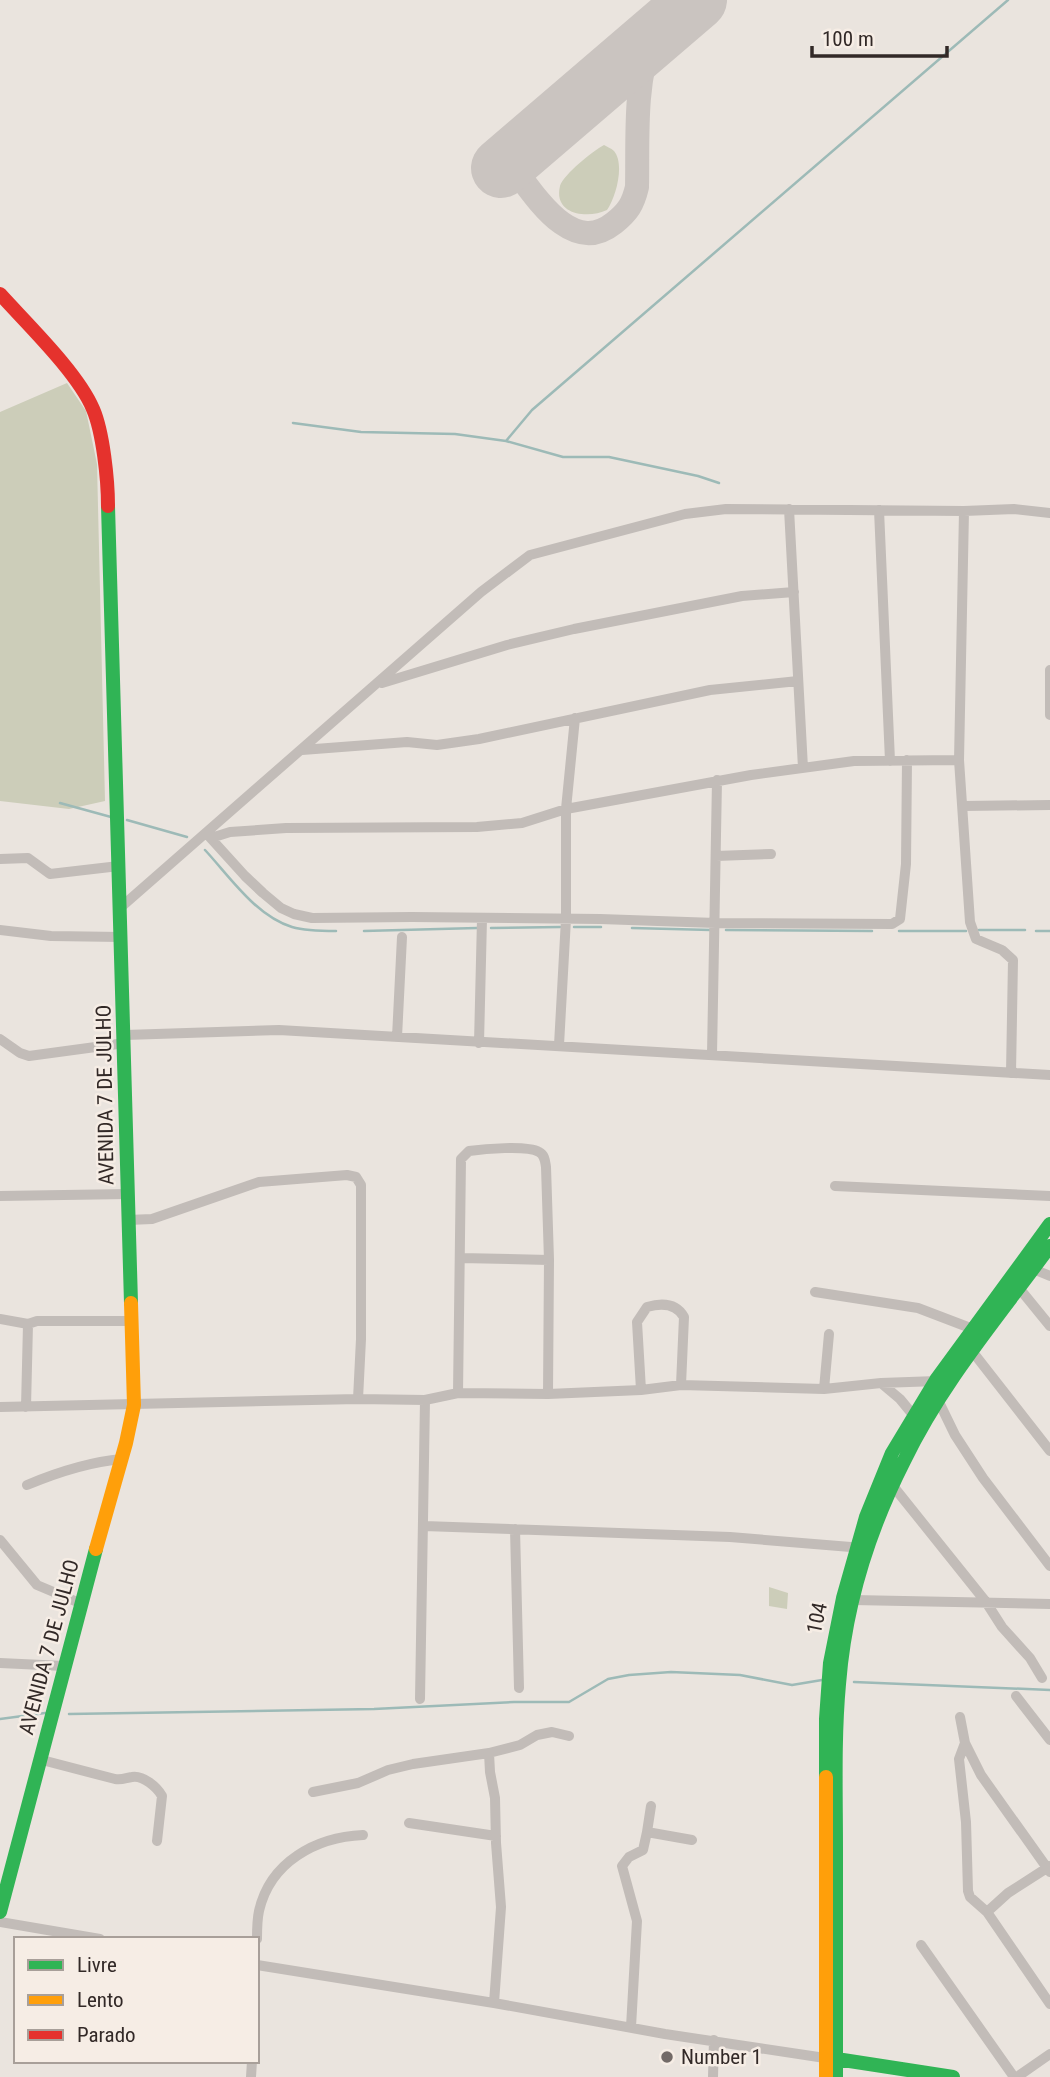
<svg xmlns="http://www.w3.org/2000/svg" width="1050" height="2077" font-family="'Roboto Condensed',sans-serif">
  <style>
    .green { fill: #cccdb9 }
    .lines { fill: none; stroke-linecap: round; stroke-linejoin: round }
    .stream { stroke: #9dbab7; stroke-width: 2.5 }
    .taxiway { stroke: #cac4c0; stroke-width: 24 }
    .runway { stroke: #cac4c0; stroke-width: 60 }
    .street { stroke: #c2bcb8; stroke-width: 10 }
    .fast { stroke: #30b455; stroke-width: 14 }
    .slow { stroke: #ff9f0a; stroke-width: 14 }
    .jam { stroke: #e5322d; stroke-width: 14 }
    .poi-dot { fill: #726a67; stroke: #f6ede5; stroke-width: 2.5 }
    .labels { text-anchor: middle; stroke-width: 5; stroke-linejoin: round; paint-order: stroke }
    .street-label { font-size: 21px; fill: #322927; stroke: #f6ede5 }
    .poi-label { font-size: 21px; fill: #322927; stroke: #f6ede5; text-anchor: start }
  </style>
  <rect width="100%" height="100%" fill="#eae4de"/>
  <!-- green -->
  <path class="green" d="M604,145C607,147 611,148 614,151C625,164 616,197 607,210C588,219 553,215 560,186C563,175 594,150 604,145Z
    M67,383L86,411L97,464L105,801L69,809L0,801V412Z
    M769,1587L788,1593L787,1609L769,1606Z"/>
  <g class="lines">
    <!-- stream -->
    <path class="stream" d="M293,423L361,432L455,434L506,441L563,457H609L698,476L719,483
      M506,441L532,410L1008,0
      M60,803L111,817
      M127,820L187,837
      M205,850C230,877 256,916 292,927C306,931 321,931 336,931
      M574,927H601
      M491,928L560,927
      M632,928L711,930
      M726,930L872,931
      M979,930H1025
      M364,931L477,928
      M899,931H966
      M1036,931H1050
      M854,1682L1050,1690
      M69,1714L374,1709L514,1702H569L608,1679L629,1675L671,1672L740,1675L792,1685L822,1680
      M0,1719L45,1713"/>
    <!-- taxiway -->
    <path class="taxiway" d="M509,162C533,192 570,258 614,223C628,212 633,204 637,187C638,139 634,86 651,39"/>
    <!-- runway -->
    <path class="runway" d="M501,168L697,0"/>
    <!-- street -->
    <path class="street" d="M789,509L803,768
      M879,510L890,761
      M964,511L1014,509L1050,513
      M1050,670V715
      M382,683L507,645L574,629L742,596L794,592
      M302,750L407,742L437,745L479,739L710,690L798,681
      M964,806L1050,805
      M206,833L245,876L263,893L281,908L294,914L312,918L412,917L600,919L716,923L892,924L900,919L906,864L907,760
      M211,838L230,832L286,828L477,827L522,823L566,809L751,775L854,761L959,760
      M716,856L771,854
      M0,859L28,858L50,874L119,866
      M120,908L481,592L530,555L685,514L726,509L964,511L959,760L970,922L976,939L1002,950L1013,960L1011,1073
      M0,930L51,936L121,937
      M125,1035L279,1030L1050,1075
      M397,1037L402,937
      M0,1039L20,1053L29,1056L125,1043
      M479,1043L482,919
      M559,1045L566,919V809L575,718
      M712,1055L717,780
      M835,1186L1050,1196
      M0,1196L128,1194
      M128,1220L152,1219L259,1182L347,1175L356,1177L361,1185V1339L358,1399
      M460,1258L549,1260
      M1033,1269L1050,1276
      M1019,1288L1050,1326
      M815,1292L918,1308L973,1329
      M0,1319L28,1324L37,1321H132
      M972,1351L1050,1451
      M881,1383L900,1399L914,1416
      M824,1389L829,1334
      M641,1390L637,1322L647,1307C661,1303 676,1303 684,1317L681,1385
      M458,1393L461,1159L469,1151C483,1149 527,1145 539,1152C545,1155 545,1161 546,1167L549,1260L548,1394
      M425,1400L458,1393L548,1394L641,1390L681,1385L824,1389L881,1383L937,1381
      M938,1400L955,1435L983,1478L1050,1566
      M0,1407L358,1399L425,1400L420,1699
      M26,1407L28,1324
      M27,1485C58,1472 88,1462 122,1459
      M893,1486L986,1602L1002,1627L1030,1658L1042,1678
      M424,1526L730,1537L863,1548
      M515,1529L519,1688
      M0,1540L37,1585L82,1604
      M853,1600L1050,1604
      M0,1663L64,1666
      M1016,1696L1050,1740
      M960,1717L965,1743L981,1775L1050,1872
      M965,1743L959,1759L966,1822L968,1891L970,1897L987,1912
      M42,1760L115,1779C123,1780 125,1778 132,1777C143,1775 157,1787 162,1796L157,1841
      M313,1792L358,1783L388,1770L413,1764L489,1753
      M409,1823L496,1836
      M647,1832L651,1806
      M1050,1866L1008,1893L987,1912L1050,2004
      M0,1922L100,1939
      M257,1939C257,1930 257,1920 259,1911C270,1862 316,1837 363,1835
      M921,1945L1014,2077
      M257,1965L494,2003L665,2034L825,2058
      M494,2003L501,1907L496,1843L495,1798L490,1772L489,1753L520,1745L537,1735L552,1732L569,1736
      M631,2027L637,1921L622,1866L629,1857L643,1850L647,1832L692,1840
      M251,2077L252,2061
      M713,2077L714,2040
      M1017,2077L1050,2054"/>
    <!-- fast -->
    <path class="fast" d="M108,506L131,1303
      M826,1777V1719L830,1663L843,1598L866,1517L892,1453L936,1380L1050,1224
      M0,1912L96,1549
      M830,2058L953,2077
      M836,2077C836,2001 836,1925 836,1849C836,1794 834,1739 839,1684C845,1607 869,1530 904,1461C942,1382 999,1316 1050,1246"/>
    <!-- slow -->
    <path class="slow" d="M96,1549L126,1443L134,1405L131,1303
      M826,1777V2077"/>
    <!-- jam -->
    <path class="jam" d="M0,294C27,324 78,373 93,409C103,432 108,480 108,506"/>
  </g>
  <!-- markers -->
  <circle class="poi-dot" cx="667" cy="2057" r="7"/>
  <g class="labels">
    <!-- street labels -->
    <g class="street-label">
      <text transform="translate(105 1095) rotate(-91)" y="7">AVENIDA 7 DE JULHO</text>
      <text transform="translate(817 1618) rotate(-78)" y="7">104</text>
      <text transform="translate(49 1647) rotate(-75)" y="7">AVENIDA 7 DE JULHO</text>
    </g>
    <!-- poi labels -->
    <g class="poi-label">
      <text x="681" y="2064">Number 1</text>
    </g>
  </g>
  <!-- legend -->
  <rect x="14" y="1937" width="245" height="126" fill="#f6ede5" stroke="#a89f99" stroke-width="2"/>
  <rect x="28" y="1960" width="35" height="10" fill="#30b455" stroke="#a89f99" stroke-width="2"/>
  <text x="77" y="1972" font-size="21" fill="#322927">Livre</text>
  <rect x="28" y="1995" width="35" height="10" fill="#ff9f0a" stroke="#a89f99" stroke-width="2"/>
  <text x="77" y="2007" font-size="21" fill="#322927">Lento</text>
  <rect x="28" y="2030" width="35" height="10" fill="#e5322d" stroke="#a89f99" stroke-width="2"/>
  <text x="77" y="2042" font-size="21" fill="#322927">Parado</text>
  <!-- scale -->
  <path d="M812 46v10h135v-10" fill="none" stroke="#322927" stroke-width="3.5"/>
  <text x="822" y="46" font-size="21" fill="#322927" stroke="#f6ede5" stroke-width="5" paint-order="stroke">100 m</text>
</svg>
